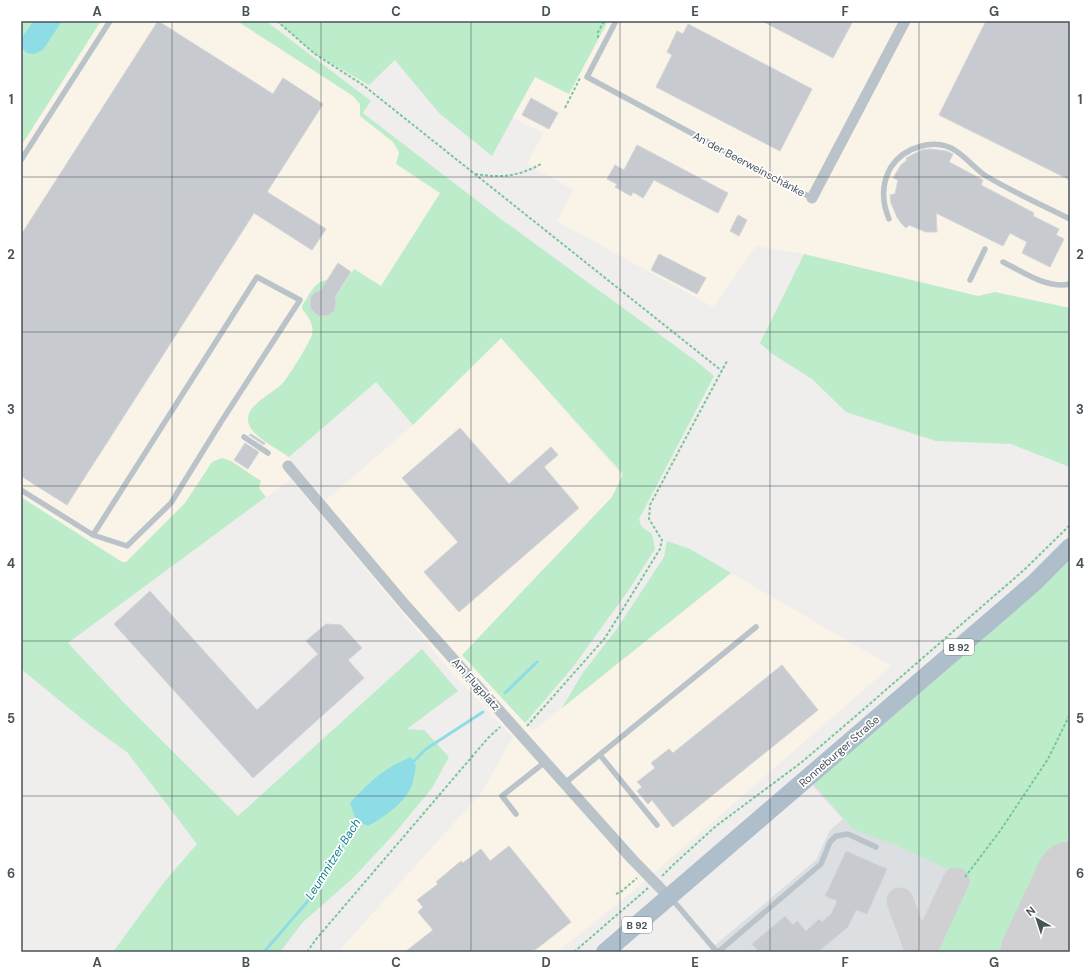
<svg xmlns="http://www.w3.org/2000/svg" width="1091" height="973" font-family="'DM Sans',sans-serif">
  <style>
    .commercial { fill: #faf3e7 }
    .airport { fill: #dcdfe2 }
    .green { fill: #bdeccb }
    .water { fill: #8ddce6 }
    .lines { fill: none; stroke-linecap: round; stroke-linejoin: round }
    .stream { stroke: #8ddce6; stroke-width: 3 }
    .taxiway { stroke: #d0d0d2; stroke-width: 27 }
    .runway { stroke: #d0d0d2; stroke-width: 67 }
    .building { fill: #c7cbd0; stroke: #d1d4d8 }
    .path { stroke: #78c798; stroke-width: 2; stroke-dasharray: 3 2; stroke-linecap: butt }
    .lane { stroke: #b9c3c9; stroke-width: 5.5 }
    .street { stroke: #b9c3c9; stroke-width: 11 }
    .primary { stroke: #aebfcb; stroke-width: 18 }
    .grid { fill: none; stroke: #475259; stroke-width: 1; stroke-opacity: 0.55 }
    .labels { text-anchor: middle; stroke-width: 3.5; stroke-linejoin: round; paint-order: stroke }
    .shield { fill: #fff; stroke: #7e868b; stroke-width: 1 }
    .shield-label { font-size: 10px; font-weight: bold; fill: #475259 }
    .street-label { font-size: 11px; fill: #475259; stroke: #fff }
    .water-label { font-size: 12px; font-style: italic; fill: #148290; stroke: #fff }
    .neatline { fill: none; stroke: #475259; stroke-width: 1.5 }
    .grid-label { font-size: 13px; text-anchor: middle; font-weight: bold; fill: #475259 }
  </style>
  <rect width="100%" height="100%" fill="#f0eded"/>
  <!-- commercial -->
  <path class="commercial" d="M22,21H266L371,101L363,113L501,219L264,430L333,510L326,500L413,425L501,338L622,476L612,497L462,655L533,731L731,573L891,666L631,893L557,952H338L481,793L513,737L452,673L291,479L68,643L21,610Z
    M608,21H1070V308L995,292L978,296L804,254L756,246L713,307L557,221L574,190L527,164L543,133L512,117L535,77L569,94Z"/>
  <!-- airport -->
  <path class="airport" d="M1070,565V952H707L816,860L830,830L843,819L813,786Z"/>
  <!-- green -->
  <path class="green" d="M21,21H101L21,146Z
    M237,21H266L371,101L363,113L501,219L696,361L714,376L639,519L641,526L652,534L655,549L628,591L573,667L525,723L462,655L612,497L623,474L501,338L413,425L376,382L289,457C279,450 256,438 250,427C240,407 271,395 282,384C287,379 311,341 312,334C314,324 308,316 302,309V306C308,297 315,280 328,280C326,283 325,286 323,288C319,292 313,292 311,298C302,318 341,325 335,298L354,269L381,286L440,193L396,164L399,152L393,142L360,116V104L353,96Z
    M277,21H608L569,94L535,77L492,156L439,113L395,60L369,85L315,54Z
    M804,254L978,296L995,292L1070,308V467L1011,444L936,441L846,412L812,379L771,353L760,343Z
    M222,458L231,461L261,481L259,488L266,497L68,643L128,707L238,816L422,649L458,691L407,729L424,730L449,757L432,788L394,834L353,878L302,923L280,952H113L165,881L197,844L127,752L92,727L21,669V497L122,562H126L185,503L212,462Z
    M667,541L690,549L731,573L562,708L582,674L616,630L664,557Z
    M1070,557V832L1014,952H929L964,877L898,846L853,829L814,784Z
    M1070,917V952H1054Z"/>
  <!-- water -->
  <path class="water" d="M34,21H62L43,50L34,54L27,53L21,47L22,37Z
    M411,757L416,766C415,772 414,779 412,785C405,803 384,817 368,826L356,820L350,803C369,782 384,768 411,757Z"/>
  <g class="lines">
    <!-- stream -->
    <path class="stream" d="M505,693L537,662
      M412,763L426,749L483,712
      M264,952L307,902L332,865L357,818"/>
    <!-- taxiway -->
    <path class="taxiway" d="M900,901L919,952
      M923,952L956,881"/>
    <!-- runway -->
    <path class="runway" d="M1034,952L1070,875"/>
  </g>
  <!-- building -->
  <path class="building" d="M158,21L273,94L283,78L323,104L267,192L326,229L312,250L254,213L67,505L21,476V235Z
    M762,21H853L833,58Z
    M986,21H1070V180L939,115Z
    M688,24L812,89L780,151L656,87L672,55L667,52L677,31L683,34Z
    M531,98L558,113L549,129L522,115Z
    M637,145L728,193L718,213L654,180L643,198L633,192L631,196L615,187L617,184L607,179L615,165L624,170Z
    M930,149L946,151L953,154L949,162L983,180L981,185L1034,213L1033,216L1059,229L1056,235L1064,239L1050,267L1022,253L1027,242L1010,233L1003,246L936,213L937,232H926L909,225L906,228L901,223L897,217L891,203L890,195L895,194L898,180L893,178L901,165L907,160L906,158L922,150Z
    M738,215L747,220L739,236L730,231Z
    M659,254L706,278L697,294L651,270Z
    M338,263L351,272L335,297L336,303L334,311L329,315L319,316L315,313L311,309L310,304L311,297L314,293L321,290Z
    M460,428L509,484L551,447L558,455L544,467L579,508L459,612L424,572L458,542L402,478Z
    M251,434L265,443L264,445L249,435Z
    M245,443L259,452L248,469L234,460Z
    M150,591L257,710L318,654L306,641L326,624L341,625L362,648L348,660L364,678L253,778L114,624Z
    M782,665L818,710L673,827L652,800L648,804L637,791L642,787L637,782L655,768L651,763L669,749L673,753Z
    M509,846L571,922L535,950L534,949L530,952H405L433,930L418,912L423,907L417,900L438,884L436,882L461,861L463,863L481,849L490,861Z
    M846,851L887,869L867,914L856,910L848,927L818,952H759L752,944L785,916L793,925L797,921L806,931L819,919L822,922L831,914L837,901L825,896Z"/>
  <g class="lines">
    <!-- path -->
    <path class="path" d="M277,21L315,54L363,85L722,371
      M598,38V32L604,21
      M565,108L580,78
      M475,174C501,178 517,177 541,164
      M527,726L605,638L660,549L662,540L649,519L650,505L727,361
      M662,876L673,865L716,826L802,762L850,721L1024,570L1070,525
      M965,877L1000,831L1048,759L1070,714
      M616,894L622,891L637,878
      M307,952L317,938L488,738L500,727
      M574,952L648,888"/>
    <!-- lane -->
    <path class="lane" d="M616,21L587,77L812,198
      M21,160L110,21
      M889,219C882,202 881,184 891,167C904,147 935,137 956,151C967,158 975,169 986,176C1013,192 1042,205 1070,219
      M1003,262C1023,272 1047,289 1070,284
      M257,277L300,300L221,422L171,503L127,546L93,535Z
      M970,280L985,249
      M244,437L268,453
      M21,490L93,535
      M600,755L657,825
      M565,783L756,627
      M516,814L502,796L545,762
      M671,898L717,952
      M718,952L821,864L830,842L836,836L848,834L876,847"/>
    <!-- street -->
    <path class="street" d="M812,198L905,21
      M288,466L406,606L632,859L669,897"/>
    <!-- primary -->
    <path class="primary" d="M605,952L1034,583L1070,547"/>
  </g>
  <!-- grid -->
  <path class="grid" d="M172,21V952M321,21V952M471,21V952M620,21V952M770,21V952M919,21V952M21,177H1070M21,332H1070M21,486H1070M21,641H1070M21,796H1070"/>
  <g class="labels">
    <!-- shield labels -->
    <g class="shield">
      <rect x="944" y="639" width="30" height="16" rx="3"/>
      <rect x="622" y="917" width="30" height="16" rx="3"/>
    </g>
    <g class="shield-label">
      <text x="959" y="651">B 92</text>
      <text x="637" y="929">B 92</text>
    </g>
    <!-- street labels -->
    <g class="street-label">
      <text transform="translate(749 164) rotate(28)" y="4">An der Beerweinschänke</text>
      <text transform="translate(476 684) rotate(48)" y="4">Am Flugplatz</text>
      <text transform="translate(839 751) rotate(-41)" y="4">Ronneburger Straße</text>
    </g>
    <!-- water labels -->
    <g class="water-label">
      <text transform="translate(333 859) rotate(-58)" y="4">Leumnitzer Bach</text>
    </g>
  </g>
  <!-- border -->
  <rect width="1091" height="973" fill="none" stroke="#ffffff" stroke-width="44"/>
  <!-- north arrow -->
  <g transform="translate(1037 919) rotate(321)" stroke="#ffffff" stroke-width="3" paint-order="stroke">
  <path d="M0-3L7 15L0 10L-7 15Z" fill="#475259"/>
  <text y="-6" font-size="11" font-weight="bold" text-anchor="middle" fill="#475259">N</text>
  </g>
  <rect x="22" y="22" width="1047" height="929" class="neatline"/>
  <g class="grid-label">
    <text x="97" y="16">A</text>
    <text x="246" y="16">B</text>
    <text x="396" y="16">C</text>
    <text x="546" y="16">D</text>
    <text x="695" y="16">E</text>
    <text x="845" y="16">F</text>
    <text x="994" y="16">G</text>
    <text x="11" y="104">1</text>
    <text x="1080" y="104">1</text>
    <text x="11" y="259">2</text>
    <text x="1080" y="259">2</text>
    <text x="11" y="414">3</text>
    <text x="1080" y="414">3</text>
    <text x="11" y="568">4</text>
    <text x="1080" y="568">4</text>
    <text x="11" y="723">5</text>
    <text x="1080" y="723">5</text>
    <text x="11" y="878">6</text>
    <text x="1080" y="878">6</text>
    <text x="97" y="967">A</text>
    <text x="246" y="967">B</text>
    <text x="396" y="967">C</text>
    <text x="546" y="967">D</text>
    <text x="695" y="967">E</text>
    <text x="845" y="967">F</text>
    <text x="994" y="967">G</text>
  </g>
</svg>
